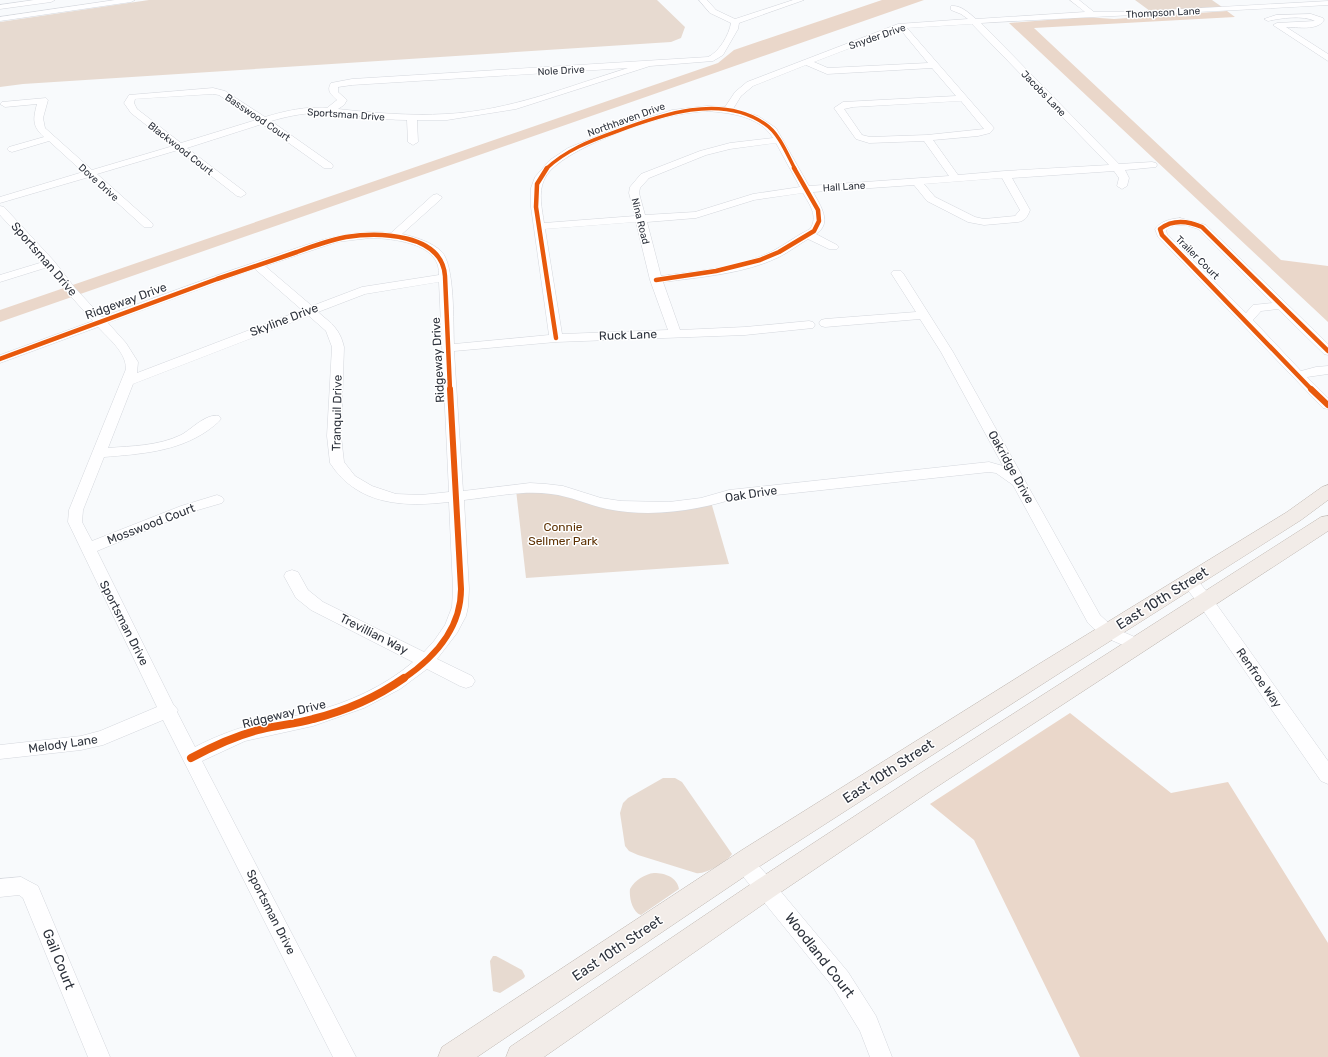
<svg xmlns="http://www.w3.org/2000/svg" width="1328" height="1057" font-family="Rubik,sans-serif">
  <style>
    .green { fill: #e7dad0 }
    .forest { fill: #ead7ca }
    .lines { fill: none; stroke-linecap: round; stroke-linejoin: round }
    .minor-casing { stroke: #d4d7dd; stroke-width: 1 }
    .major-casing { stroke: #bfb7b1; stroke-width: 1 }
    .minor { fill: #fefeff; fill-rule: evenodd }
    .major { fill: #f2ece8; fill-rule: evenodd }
    .cycleway-far3-casing { stroke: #fff; stroke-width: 5 }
    .cycleway-far2-casing { stroke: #fff; stroke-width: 6 }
    .cycleway-far1-casing { stroke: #fff; stroke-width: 8 }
    .cycleway-casing { stroke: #fff; stroke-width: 10 }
    .cycleway-far3 { stroke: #e8590c; stroke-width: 3.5 }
    .cycleway-far2 { stroke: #e8590c; stroke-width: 4.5 }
    .cycleway-far1 { stroke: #e8590c; stroke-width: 6 }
    .cycleway { stroke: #e8590c; stroke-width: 8 }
    .labels { text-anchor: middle; stroke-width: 3; stroke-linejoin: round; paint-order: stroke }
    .far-street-label { font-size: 10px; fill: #2e333d; stroke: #fff }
    .street-label { font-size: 12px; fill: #2e333d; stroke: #fff }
    .park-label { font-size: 12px; fill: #5d3103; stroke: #fff }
    .near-street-label { font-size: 14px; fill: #2e333d; stroke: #fff }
  </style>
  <rect width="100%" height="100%" fill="#f8fafc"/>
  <!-- green -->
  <path class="green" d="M149,0H657L685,27L681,38L671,42L23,84L0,87V22Z
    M1135,0H1212L1222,7L1150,11Z
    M516,490L563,491L606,504L711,502L729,564L526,578Z
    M663,778H675L682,782L732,854C727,862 705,875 696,873L638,855L629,851L625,846L620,813L623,803L628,798Z
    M654,873C665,873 677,877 679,889L641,915C632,912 629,897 630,889C635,880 645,874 654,873Z
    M493,956H496L522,970L525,976L524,978L500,993L493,991L490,961Z"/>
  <!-- forest -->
  <path class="forest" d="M882,0H924L0,322V310L718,63L734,50Z
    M1227,11L1235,17L1034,28L1281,260L1328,266V322L1009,23L1085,17L1114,19Z
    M1070,713L1171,793L1228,782L1328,943V1057H1080L974,840L930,804Z"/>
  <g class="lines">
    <defs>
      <path id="minor" d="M34,0H55L51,2L0,9V5Z
        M115,0H135L131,2L0,21V17Z
        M699,0H707L716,10L735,19L793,0H804L739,23L738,29L723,55L713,61L650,66L516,109L447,120H417L418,142L413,145L408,142L407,120C377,120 347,113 317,113C302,113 285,117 271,121L332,164L333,166L332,168H324L262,124L187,148L245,192L246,194L241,197L237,196L178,150L97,174L152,223L153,225L152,227H144L89,177L0,203V197L83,172L49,141L12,152L9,151L7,149L9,147L44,137C32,126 33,119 37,104L5,107L0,104L2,102L46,98L48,100L43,118L45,128L92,170L173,146L131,113L124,103L129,95L213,88L225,91L265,117C285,111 306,106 327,108L337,100C332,95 326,91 331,83L352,79L708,57C719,52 729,35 731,23L710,13ZM628,68C569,86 509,111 446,114C410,116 374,113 338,109L344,105L347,100L338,92V87L352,85ZM213,94L219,95L256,120L181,143L137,109L134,103L135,99Z
        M1070,0H1079L1094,12H1130L1328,1V5C1212,12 1096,16 981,23L1119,164L1152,162L1156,163L1157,165L1156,167L1125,170L1129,178L1127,186L1122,189L1117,186L1119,178L1114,171L1012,178L1030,210C1028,216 1025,221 1018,222L984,225L968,222L927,201L914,185L813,192C820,205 833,223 816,234L837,245L839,247L837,249H829L808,239C798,245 789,252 779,257C744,274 701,277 663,282L680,330L745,327L809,321L813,322L815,325L813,328L745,335L556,342L454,351L463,491L530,483L546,484L563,486L601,498L621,501L669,502L701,498L729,490L989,462L1003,466L941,352L920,319L825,327L821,326L819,323L821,320L825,319L916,312L891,273L893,271H901L903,273L953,352L1100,615L1114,628L1144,641L1146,645L1144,649L1138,651L1132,649L1102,636L1088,623L1013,485L996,473L989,472L730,500C690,512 648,517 607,509C588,505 570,496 551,494C522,490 492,497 464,500L469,589L468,607L466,616L457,633L437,659L472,676L475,681L472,686L466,688L460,686L427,669L400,689L364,708L313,726L245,741L202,761L356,1057H333L163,720L103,745L81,750L0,759V745L81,736L100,731L157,707L68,522L69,510L126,369C126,352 109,339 98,327L0,363V355L93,321L67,292L48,267L0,282V275L43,262L0,215V206L4,207L54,261L75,288L102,317C157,297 212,276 268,258C309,244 348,228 391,233L433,195L437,194L442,197L441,199L402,234C415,237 432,242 442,252C455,267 453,323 454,344L549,335L531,207V188L535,177L550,160L568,148L625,125L672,110L707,106L725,107L735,92L747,82L898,24L968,19L961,14L951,10V6C961,5 969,13 976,19L1085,12ZM972,24L1109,165L1005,171L958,175L933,140L978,136L990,133L994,128L907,28ZM900,29L928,63L828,68L814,62ZM806,65L827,74L932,68L956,96L843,102L834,108L856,139L869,143L924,141L949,176L809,186L776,128L758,116L733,109L741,96L753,86ZM961,101L984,129L927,135L870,137L862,135L844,109L853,107ZM707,111C730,113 760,116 773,138L730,143L700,151L641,174L630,187L629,193L635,216L544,223C542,209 538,193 544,180C556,151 646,121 676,115C687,113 697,112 707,111ZM776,143L800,187L753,194L695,212L645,215L639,193L640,188L649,178L706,155L730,149ZM1002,178L1020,210L1015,216L984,219L975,217L935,197L924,184ZM803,193C809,204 819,216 810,229C797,235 785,245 771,252C737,268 697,271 661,276L647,222L696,218L754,200ZM636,222L650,280L668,330L562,334L545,229ZM370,238C388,238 423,242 434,258C438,263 439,269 439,275L362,287L312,306L265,266L337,242ZM255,269L302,310L137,373L138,362L126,343L108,323ZM439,282L449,492L421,495L396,494L372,486L355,476L344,462L341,436L344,347C340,329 332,324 318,312L365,294ZM309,316L326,331L332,347L327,436L330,463C358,506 404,507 449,502L453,589L452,607L445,625L434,641L424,652L323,602L308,590L298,572L292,570L286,572L284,576L296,598L311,610L413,662C385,686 348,703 312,712C295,717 278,718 261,722C238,728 216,736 195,747L177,712L178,710L173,704L97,551L191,512L222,503L224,500L222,497L217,495L181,506L92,541L82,522L83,510L104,457C140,454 176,452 207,431C212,427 217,424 221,419L219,416C206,413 192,429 181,435C158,446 132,446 108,448L133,384Z
        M1311,14L1323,18L1324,20C1318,31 1297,27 1286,27L1328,54V61L1273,25L1277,23L1315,21C1303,15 1281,18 1268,21L1264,19L1276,15Z
        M1180,218L1206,225L1328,344V355L1324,354L1278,309L1261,311L1253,320L1301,371L1316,367L1328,366V374L1307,377L1328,398V409L1323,408L1158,237L1155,229C1161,221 1170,219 1180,218ZM1175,225H1186L1198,229L1272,303L1253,305L1246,313L1167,234L1166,230Z
        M1189,575L1195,577L1212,598L1328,761V784L1321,781L1200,606L1181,581L1183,577Z
        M744,854L751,857L767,875L848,972L876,1016L892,1057H870L860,1031L833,987L737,869L734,863L737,857Z
        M21,877L38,886L110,1057H88L23,898L19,895L0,897V879Z"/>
      <path id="major" d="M1328,485V500L1301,520L1055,676L760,866L477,1057H438L442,1047L742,850L1039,664L1287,512L1322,487Z
        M1328,516V531L935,788L775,896L544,1057H506L510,1047L757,880L919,774L1321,517Z"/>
    </defs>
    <!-- minor casing -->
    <use href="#minor" class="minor-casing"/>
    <!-- major casing -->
    <use href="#major" class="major-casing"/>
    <!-- minor -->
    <use href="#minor" class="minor"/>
    <!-- major -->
    <use href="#major" class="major"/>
    <defs>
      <path id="cycleway-far3" d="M546,169C566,150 590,141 615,132C660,115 721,93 765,124C779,133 787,154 795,169"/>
      <path id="cycleway-far2" d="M547,168L537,184L536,207L556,338
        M656,280L716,271L760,260L779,252L814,231L819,221L818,210L794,168
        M0,359C72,332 144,306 217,279C243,270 270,261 297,252C313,246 330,240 346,237C378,232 442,233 445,276L450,390
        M1312,390L1162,235L1160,229C1173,219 1188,221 1202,227L1328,351"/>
      <path id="cycleway-far1" d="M1311,389L1328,405
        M403,679C434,658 461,628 461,589L450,389"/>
      <path id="cycleway" d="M191,758C213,746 237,735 262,729C278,725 296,724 313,719C345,711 377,697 404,678"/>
    </defs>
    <!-- cycleway-far3 casing -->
    <use href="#cycleway-far3" class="cycleway-far3-casing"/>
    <!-- cycleway-far2 casing -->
    <use href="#cycleway-far2" class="cycleway-far2-casing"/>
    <!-- cycleway-far1 casing -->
    <use href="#cycleway-far1" class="cycleway-far1-casing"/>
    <!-- cycleway casing -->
    <use href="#cycleway" class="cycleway-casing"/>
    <!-- cycleway-far3 -->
    <use href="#cycleway-far3" class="cycleway-far3"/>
    <!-- cycleway-far2 -->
    <use href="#cycleway-far2" class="cycleway-far2"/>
    <!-- cycleway-far1 -->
    <use href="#cycleway-far1" class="cycleway-far1"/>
    <!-- cycleway -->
    <use href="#cycleway" class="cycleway"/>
  </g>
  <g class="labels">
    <!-- far-street labels -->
    <g class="far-street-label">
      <text transform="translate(1163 12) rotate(-3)" y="4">Thompson Lane</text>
      <text transform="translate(877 36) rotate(-19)" y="4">Snyder Drive</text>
      <text transform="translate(561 70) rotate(-3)" y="4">Nole Drive</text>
      <text transform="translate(1044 93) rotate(46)" y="4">Jacobs Lane</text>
      <text transform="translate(346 114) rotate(4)" y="4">Sportsman Drive</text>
      <text transform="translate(258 117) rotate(34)" y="4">Basswood Court</text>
      <text transform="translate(626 119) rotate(-20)" y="4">Northhaven Drive</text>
      <text transform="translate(181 148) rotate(38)" y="4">Blackwood Court</text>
      <text transform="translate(99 182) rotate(42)" y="4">Dove Drive</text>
      <text transform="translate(844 186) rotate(-4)" y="4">Hall Lane</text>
      <text transform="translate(641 221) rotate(76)" y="4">Nina Road</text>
      <text transform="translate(1198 257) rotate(45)" y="4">Trailer Court</text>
    </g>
    <!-- street labels -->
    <g class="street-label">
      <text transform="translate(44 259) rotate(49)" y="4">Sportsman Drive</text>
      <text transform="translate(126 301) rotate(-20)" y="4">Ridgeway Drive</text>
      <text transform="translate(284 320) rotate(-21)" y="4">Skyline Drive</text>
      <text transform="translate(628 335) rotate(-2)" y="4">Ruck Lane</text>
      <text transform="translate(438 360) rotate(-93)" y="4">Ridgeway Drive</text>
      <text transform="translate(337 413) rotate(-89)" y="4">Tranquil Drive</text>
      <text transform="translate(1011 467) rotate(61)" y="4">Oakridge Drive</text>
      <text transform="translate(751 494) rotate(-9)" y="4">Oak Drive</text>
      <text transform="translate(151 524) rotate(-21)" y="4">Mosswood Court</text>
      <text transform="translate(124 623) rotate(63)" y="4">Sportsman Drive</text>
      <text transform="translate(374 634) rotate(27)" y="4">Trevillian Way</text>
      <text transform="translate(1259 678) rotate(55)" y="4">Renfroe Way</text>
      <text transform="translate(284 714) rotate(-14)" y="4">Ridgeway Drive</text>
      <text transform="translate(63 744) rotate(-8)" y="4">Melody Lane</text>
      <text transform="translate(271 912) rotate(63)" y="4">Sportsman Drive</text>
    </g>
    <!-- park labels -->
    <g class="park-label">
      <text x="563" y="531">Connie<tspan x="563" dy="14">Sellmer Park</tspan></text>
    </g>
    <!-- near-street labels -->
    <g class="near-street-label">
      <text transform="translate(1162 598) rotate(-32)" y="5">East 10th Street</text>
      <text transform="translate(888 771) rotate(-33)" y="5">East 10th Street</text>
      <text transform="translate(617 948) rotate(-34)" y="5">East 10th Street</text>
      <text transform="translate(820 955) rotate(52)" y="5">Woodland Court</text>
      <text transform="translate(59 959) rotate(68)" y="5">Gail Court</text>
    </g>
  </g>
</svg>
